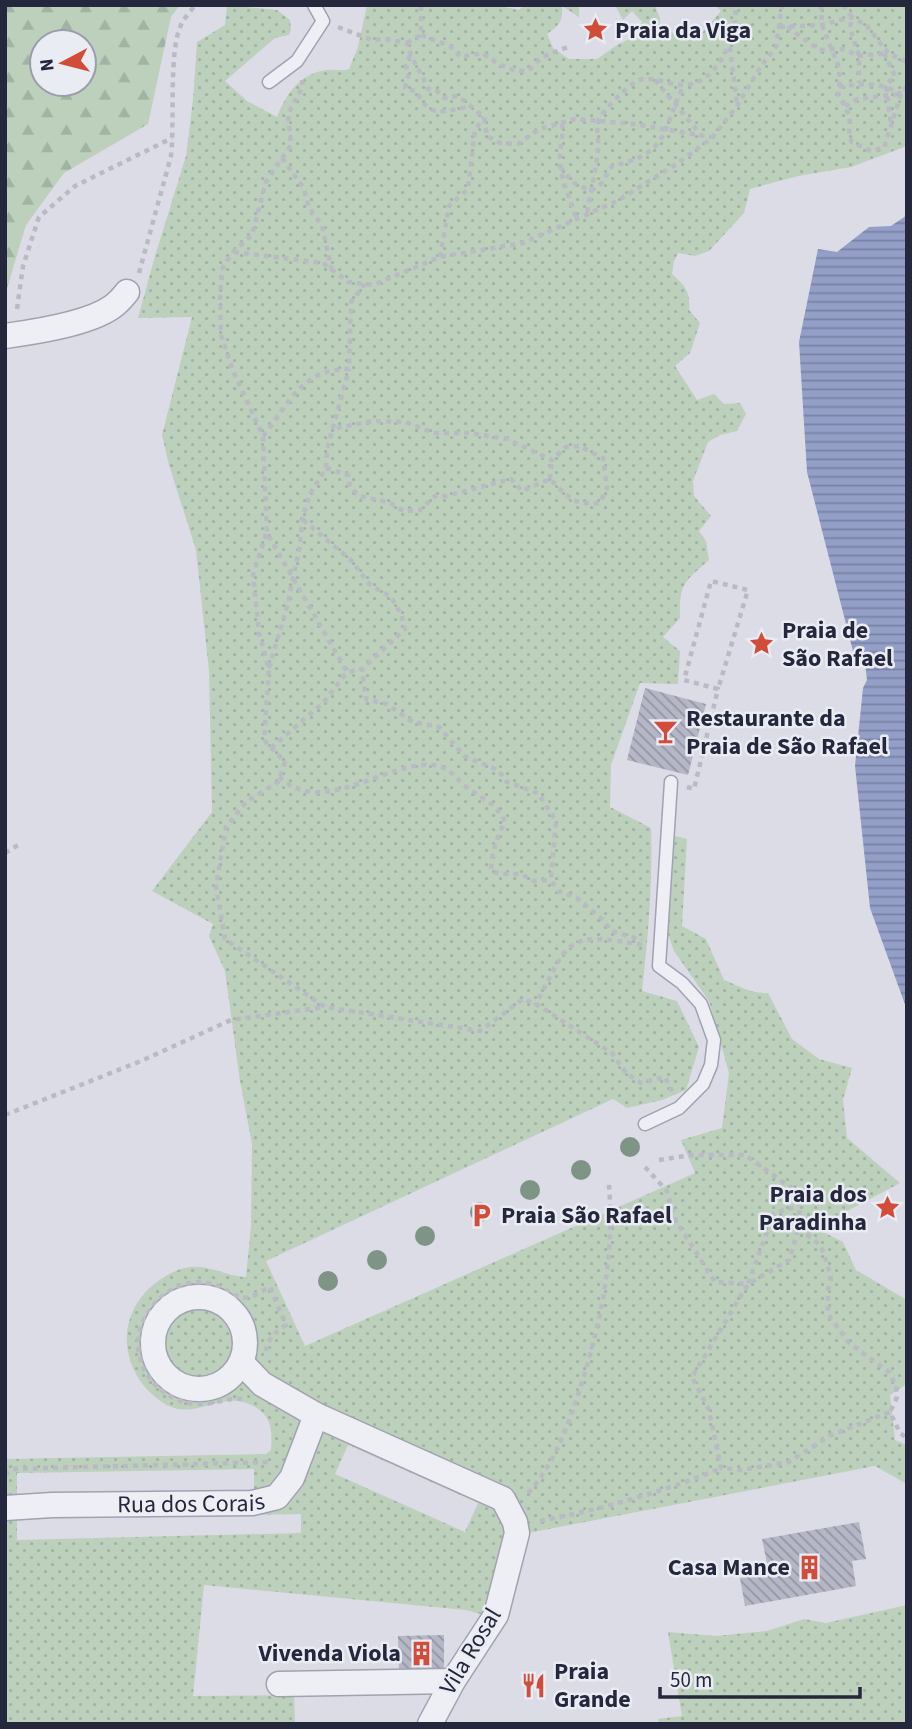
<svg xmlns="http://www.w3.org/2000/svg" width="912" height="1729" font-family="'Source Sans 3',sans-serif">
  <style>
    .grass { fill: url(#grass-dots); fill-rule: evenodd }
    .forest { fill: url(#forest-firs); fill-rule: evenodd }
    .water { fill: url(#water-rules) }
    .building { fill: url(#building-back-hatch) }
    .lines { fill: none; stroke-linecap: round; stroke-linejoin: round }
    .service-casing { stroke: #a1a2b0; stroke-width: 15 }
    .minor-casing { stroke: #a1a2b0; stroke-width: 27 }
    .path { stroke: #babac5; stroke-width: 4.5; stroke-dasharray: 5 5; stroke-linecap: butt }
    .service { stroke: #eeeef5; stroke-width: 12 }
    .minor { stroke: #eeeef5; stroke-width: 24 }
    .tree { fill: #7e9485 }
    .labels { text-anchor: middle; stroke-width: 5; stroke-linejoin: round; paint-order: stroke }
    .poi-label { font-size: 24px; font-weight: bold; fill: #25273d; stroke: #eaecf4; text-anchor: start }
    .street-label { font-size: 24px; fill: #25273d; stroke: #eaecf4 }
  </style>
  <defs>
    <pattern id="grass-dots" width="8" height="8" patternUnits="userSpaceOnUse" patternTransform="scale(1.75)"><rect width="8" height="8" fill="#bcd0bc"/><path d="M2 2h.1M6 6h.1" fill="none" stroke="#a1b3a2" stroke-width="1.8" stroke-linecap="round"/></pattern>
    <pattern id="forest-firs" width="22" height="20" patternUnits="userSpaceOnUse" patternTransform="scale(1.75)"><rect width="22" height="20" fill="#bcd0bc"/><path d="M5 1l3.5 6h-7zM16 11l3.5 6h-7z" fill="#a1b3a2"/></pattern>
    <pattern id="water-rules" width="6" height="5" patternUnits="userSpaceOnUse" patternTransform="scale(1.75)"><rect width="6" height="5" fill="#949fc8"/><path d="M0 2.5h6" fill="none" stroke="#7982a4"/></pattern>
    <pattern id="building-back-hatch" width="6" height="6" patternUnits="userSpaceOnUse" patternTransform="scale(1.75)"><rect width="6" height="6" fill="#b5b7c6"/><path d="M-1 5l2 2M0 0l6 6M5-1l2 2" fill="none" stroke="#9395a2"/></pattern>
  </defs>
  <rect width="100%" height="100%" fill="#dbdce6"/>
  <!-- grass -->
  <path class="grass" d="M227,5L277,10L290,20L291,30L289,35L275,38L225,81L247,101L277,117C286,94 300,73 327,70C335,69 342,72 349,69L358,47L367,5H495L519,10L524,5H579V17L562,6C563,21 559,26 547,34L553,48L569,59H597L617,45L635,36L642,22L632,11L623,20L615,5H655L660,19L659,28L695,41L721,11L715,5H907V146L851,167L798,176L750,189L744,213L709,251L695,256L678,253L674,261L672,274C685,285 691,293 689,310L700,323L690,353L675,366L697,400L714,394L724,404L740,403L746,414L737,431L720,435L708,442L693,481L694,496L711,516L699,531L706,541L709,560C684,582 679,584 680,618L663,637L680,651L678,684L640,683L611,765L610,807L651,828C653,883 648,937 642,991L677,1001L699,1047L686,1090L662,1100L627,1108L613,1099L266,1261L305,1346L695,1173L681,1140L722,1128L729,1073L709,1001L674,951L666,929L675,836L687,839L682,926L706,939L724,980C739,986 752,994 768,993L792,1039L819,1059L852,1068L843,1100L847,1138L900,1183L815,1228L843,1242L856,1270L907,1300V1384L890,1395L895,1440L907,1445V1484L875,1466L528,1533L505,1621L466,1610L204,1585L193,1696L294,1695L295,1724H5V1459L266,1454L271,1450C272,1433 273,1419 257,1408C225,1388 203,1416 174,1408C163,1405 151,1394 144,1386C110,1342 129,1290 178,1270C205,1260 221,1276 246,1277L251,1226L252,1144L240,1081L225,971L209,936L213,924L152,891L212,812L209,671L196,550L169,465L162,435L192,317L138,318L155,256L186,156L193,100L197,42L225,25ZM348,1445L478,1503L465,1532L335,1474ZM254,1469V1515L301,1514V1533L17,1540V1473Z
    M907,1605V1724H659L658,1719L682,1716L668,1632L716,1636L767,1631L804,1619L826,1623Z"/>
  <!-- forest -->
  <path class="forest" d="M5,5H180L171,17L148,124L64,173L26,225L5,295ZM42,42H84V84H42Z"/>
  <!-- water -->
  <path class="water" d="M907,215V1010L870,908L855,766L863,688L867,680L865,663L855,659L807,472L799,342L818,249L837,252L869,227L891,226Z"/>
  <!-- building -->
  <path class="building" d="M645,688L706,704L688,775L627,760Z
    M859,1522L866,1559L852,1561L856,1586L745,1606L740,1578L769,1573L762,1539Z
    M444,1635V1670H399L398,1636Z"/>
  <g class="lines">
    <defs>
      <path id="service" d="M269,82L297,61L323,21L314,5
        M645,1124L679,1108L703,1084L711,1065L714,1040L701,1004L682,983L659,966L671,782"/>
      <g id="minor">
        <path d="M5,336C34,332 88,324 112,307C118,303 123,297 127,292"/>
        <circle cx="199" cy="1343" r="46"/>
        <path d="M316,1415L503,1499L515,1522L517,1533L496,1615L453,1681L430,1724"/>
        <path id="s1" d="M5,1508L52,1505L252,1503L277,1497L292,1478L316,1415L262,1384L242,1363"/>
        <path d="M279,1684L453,1681"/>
      </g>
    </defs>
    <!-- service casing -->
    <use href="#service" class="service-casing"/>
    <!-- minor casing -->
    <use href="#minor" class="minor-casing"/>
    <!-- path -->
    <path class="path" d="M821,5L822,25L838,65L840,79L838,94L850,116L849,136L852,142L871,151L884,148L901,94L907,86
      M843,5L852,17L850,28L859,56V83
      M788,26C797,36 809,41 819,50L843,49L859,56L888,53
      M338,27L372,40L385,39L407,43C411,60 422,73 428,89L437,91L444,98L458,96L484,117L487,136L500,143L518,144L539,129L575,119L634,124L711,137
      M780,27L822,25L852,17L867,26L888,53L907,62
      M421,35L450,46L461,57L483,53C498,65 509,71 528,71L542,57L568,47
      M407,43L421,35V5
      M730,47L737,105
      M884,53L895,76L886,85L891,125
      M410,55L406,66L409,73L405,88L417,92C429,119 444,111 468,107
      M302,80L303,86L288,114L291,145L266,182L252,235L233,252L223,267L220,295L221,335L233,371L263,436L267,533L347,672L362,669L366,699L386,704L413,722L439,727L464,756L498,770L507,782L538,793L556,821L551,880L558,891L577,898L604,921L611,931L642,940
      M655,80L701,135
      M839,87C862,83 880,82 901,94
      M845,106L858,99L899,94
      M562,124C564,137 559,150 560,163C562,182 571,201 576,218
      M282,158L303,187L309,207L322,226L332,271
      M560,167L574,183L591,191L601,184L612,166C671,153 661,131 684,85
      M587,212C591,191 596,170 598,149C599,141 596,130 598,122C600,113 630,83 639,80C653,76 667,84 681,85C717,87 739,34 735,5
      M234,252L323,263L348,282L373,285L440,257L523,243L617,201L678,163L712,138L737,106L761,66L776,47L782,5
      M440,257L449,206L468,189L475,130L484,117
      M139,273L171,156C175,124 168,47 182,23C185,17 191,11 195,5
      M17,309L23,266L39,217L75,186L172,138
      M263,436C290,403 301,369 349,369L351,302L365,284
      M326,468L348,475L350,488L360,496L388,502L404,511L420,510L435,496H446L511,479L522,491L550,479C569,498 572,505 600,503L607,488L603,458L579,446L566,447L552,460L507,439L470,433H434L405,422L372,421L332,429
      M550,479L552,460
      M303,520L351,560L369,584L391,597L401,614L405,629L362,669
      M266,534L253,575L259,633L269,669L264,740L285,762L278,782L246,802L226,827L216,886L225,939L325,1007L480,1031L523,999L536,1004
      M269,668L287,607L300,545L302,519L310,494L326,468L327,449L349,369
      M271,748L324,702L347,672
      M279,777C285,781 291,787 298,789C344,806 409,749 446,769C453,773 459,781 466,787C482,798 497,804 505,822C496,838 492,852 491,871L501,874H521L534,881L551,880
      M687,787L694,789L718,689L684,680L711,581L748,590L718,689
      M5,853L18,845
      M642,945C565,931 570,939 536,1004L612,1053L626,1073L641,1083L665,1077L672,1091
      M5,1115L141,1061L231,1020L324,1007
      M659,1160L692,1155H745L800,1194L799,1227L789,1260L748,1284L692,1377L709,1410L721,1468L742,1470L789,1462L829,1436L890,1412L900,1433L907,1438
      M645,1167L667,1191L676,1221L715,1282L748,1284L774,1213L799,1206
      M799,1228L821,1246L827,1263L831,1279L828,1290V1314L849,1343L889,1372L896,1386L897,1397L890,1412
      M242,1399C227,1397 214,1405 199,1404C178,1404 158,1392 146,1373C138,1360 135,1337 143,1322C155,1297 181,1276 211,1284C221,1286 230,1294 240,1297C250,1300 261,1291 270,1287L286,1325C276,1332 268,1337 266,1351
      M5,1475L13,1469L271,1462
      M528,1493C552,1467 566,1431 577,1398C600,1328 615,1259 609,1185
      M540,1521C598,1510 667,1491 721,1468"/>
    <!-- service -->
    <use href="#service" class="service"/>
    <!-- minor -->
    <use href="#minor" class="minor"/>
  </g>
  <!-- trees -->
  <g class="tree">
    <circle cx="630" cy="1147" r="10"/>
    <circle cx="581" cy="1170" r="10"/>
    <circle cx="530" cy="1190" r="10"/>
    <circle cx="480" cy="1212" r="10"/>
    <circle cx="425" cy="1236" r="10"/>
    <circle cx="377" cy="1260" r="10"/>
    <circle cx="328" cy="1281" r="10"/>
  </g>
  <!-- icons -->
  <defs>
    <symbol id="sight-bare" viewBox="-9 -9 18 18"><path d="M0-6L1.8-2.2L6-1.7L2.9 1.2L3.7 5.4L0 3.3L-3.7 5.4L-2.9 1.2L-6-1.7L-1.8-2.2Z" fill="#d24c3a" stroke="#eaecf4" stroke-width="2.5" paint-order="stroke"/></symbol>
    <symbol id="bar-bare" viewBox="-9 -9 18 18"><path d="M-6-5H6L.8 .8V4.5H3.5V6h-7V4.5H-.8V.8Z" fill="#d24c3a" stroke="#eaecf4" stroke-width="2.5" paint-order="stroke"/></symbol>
    <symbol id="parking-bare" viewBox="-9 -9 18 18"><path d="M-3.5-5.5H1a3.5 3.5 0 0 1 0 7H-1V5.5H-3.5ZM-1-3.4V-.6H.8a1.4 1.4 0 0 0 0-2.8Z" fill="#d24c3a" stroke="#eaecf4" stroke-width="2.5" paint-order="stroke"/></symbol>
    <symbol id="building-bare" viewBox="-9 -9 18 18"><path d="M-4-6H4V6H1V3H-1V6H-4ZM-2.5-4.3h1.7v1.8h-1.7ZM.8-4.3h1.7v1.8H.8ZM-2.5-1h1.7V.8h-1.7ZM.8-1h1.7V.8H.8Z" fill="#d24c3a" stroke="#eaecf4" stroke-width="2.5" paint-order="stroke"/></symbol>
    <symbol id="restaurant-bare" viewBox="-9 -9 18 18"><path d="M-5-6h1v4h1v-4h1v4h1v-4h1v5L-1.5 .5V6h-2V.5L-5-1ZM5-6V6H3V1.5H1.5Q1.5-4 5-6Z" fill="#d24c3a" stroke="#eaecf4" stroke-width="2.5" paint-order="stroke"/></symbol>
  </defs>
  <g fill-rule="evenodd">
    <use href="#sight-bare" x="578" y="12" width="35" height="35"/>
    <use href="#sight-bare" x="744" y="626" width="35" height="35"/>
    <use href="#bar-bare" x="648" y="714" width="35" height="35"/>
    <use href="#sight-bare" x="870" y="1190" width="35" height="35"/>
    <use href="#parking-bare" x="464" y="1198" width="35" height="35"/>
    <use href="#building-bare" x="792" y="1550" width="35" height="35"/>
    <use href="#building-bare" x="404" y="1636" width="35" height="35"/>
    <use href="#restaurant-bare" x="516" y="1668" width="35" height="35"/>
  </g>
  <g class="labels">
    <!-- poi labels -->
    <g class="poi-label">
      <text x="615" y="38">Praia da Viga</text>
      <text x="782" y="638">Praia de<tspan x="782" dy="28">São Rafael</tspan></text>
      <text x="686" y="726">Restaurante da<tspan x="686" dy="28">Praia de São Rafael</tspan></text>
      <text x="867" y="1202" text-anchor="end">Praia dos<tspan x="867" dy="28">Paradinha</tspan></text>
      <text x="501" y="1223">Praia São Rafael</text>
      <text x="790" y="1575" text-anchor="end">Casa Mance</text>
      <text x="401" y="1661" text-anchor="end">Vivenda Viola</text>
      <text x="554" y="1679">Praia<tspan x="554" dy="28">Grande</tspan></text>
    </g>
    <!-- street labels -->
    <g class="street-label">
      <text dy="8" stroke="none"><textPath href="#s1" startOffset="186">Rua dos Corais</textPath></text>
      <text transform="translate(470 1651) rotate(-59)" y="8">Vila Rosal</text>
    </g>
  </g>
  <!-- border -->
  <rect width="912" height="1729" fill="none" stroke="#25273d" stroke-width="14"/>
  <!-- north arrow -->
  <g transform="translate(63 63) rotate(263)"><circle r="33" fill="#eaecf4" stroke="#9b9dab" stroke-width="2"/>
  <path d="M0-5L12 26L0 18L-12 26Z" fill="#d24c3a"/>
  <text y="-10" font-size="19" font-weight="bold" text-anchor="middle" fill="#25273d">N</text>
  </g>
  <!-- scale -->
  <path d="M660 1687v10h200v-10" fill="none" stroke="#25273d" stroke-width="3.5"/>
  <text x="670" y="1687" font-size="21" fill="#25273d" stroke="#eaecf4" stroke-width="5" paint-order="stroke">50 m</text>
</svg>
